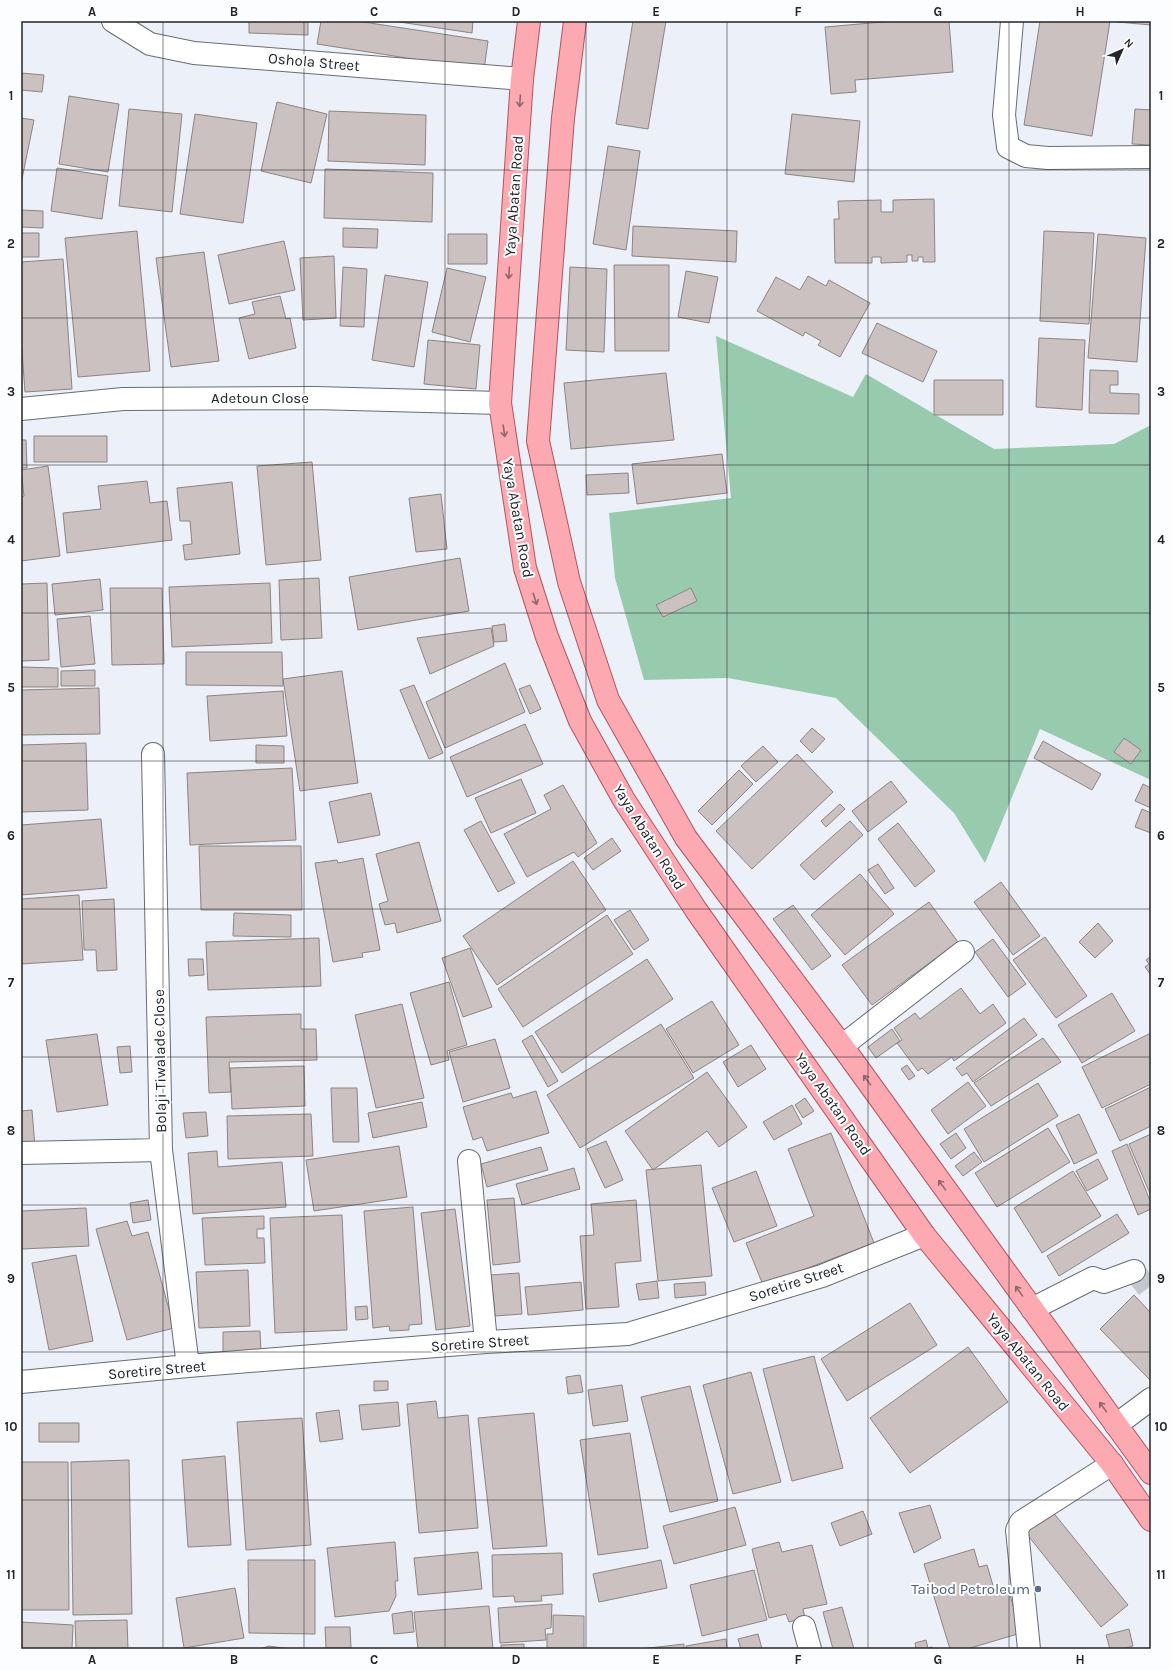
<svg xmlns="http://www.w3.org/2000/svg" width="1172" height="1670" viewBox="0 0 1172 1670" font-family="Karla,sans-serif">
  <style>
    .green { fill: #98cbae }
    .building { fill: #cbc1c0; stroke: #8d8382 }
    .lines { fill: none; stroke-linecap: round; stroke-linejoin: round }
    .minor-tunnel { stroke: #c4c7ce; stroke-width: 22; stroke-dasharray: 22 11; stroke-linecap: butt }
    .minor-casing { stroke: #696c74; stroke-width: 24 }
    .major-casing { stroke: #b05561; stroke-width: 24 }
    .minor { stroke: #fff; stroke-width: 22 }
    .major { stroke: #fda9b2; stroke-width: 22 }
    .oneway { stroke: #90676d }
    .grid { fill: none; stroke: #242528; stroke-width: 1; stroke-opacity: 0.55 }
    .service-dot { fill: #5c6f8a; stroke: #fcfdff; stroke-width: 1.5 }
    .labels { text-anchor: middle; stroke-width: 4; stroke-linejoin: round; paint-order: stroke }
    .street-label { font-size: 15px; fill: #242528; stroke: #fcfdff }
    .service-label { font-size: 15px; fill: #4e5e75; stroke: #fcfdff; text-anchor: end }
    .neatline { fill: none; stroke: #242528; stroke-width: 1.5 }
    .grid-label { font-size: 13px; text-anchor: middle; font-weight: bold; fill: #242528 }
  </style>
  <rect width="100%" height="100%" fill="#ecf0f8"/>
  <path class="green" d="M 716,336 L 853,397 L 866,374 L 994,449 L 1114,444 L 1151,425 L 1151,780 L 1040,729 L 985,863 L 954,813 L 836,698 L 728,678 L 644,680 L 615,578 L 609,513 L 731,498 Z"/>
  <path class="building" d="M 249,21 L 308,21 L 308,35 L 249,33 Z
    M 321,21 L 357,21 L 488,41 L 484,70 L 317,44 Z
    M 393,21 L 473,21 L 472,33 Z
    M 633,21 L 666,21 L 648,129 L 616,124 Z
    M 894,21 L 949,21 L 953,72 L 855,80 L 856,92 L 831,94 L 825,27 Z
    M 1040,21 L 1110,21 L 1092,136 L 1024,125 Z
    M 1117,21 L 1151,21 L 1151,25 L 1117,22 Z
    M 21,73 L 44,75 L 42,92 L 21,90 Z
    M 69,96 L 119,104 L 108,172 L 59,164 Z
    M 277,102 L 327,114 L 311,183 L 261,171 Z
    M 129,109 L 182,114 L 172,212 L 119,206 Z
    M 1135,109 L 1151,110 L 1151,145 L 1132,144 Z
    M 329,111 L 426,115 L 425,165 L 328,161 Z
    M 195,114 L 257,123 L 243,223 L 180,214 Z
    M 792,114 L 860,121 L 854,182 L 785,174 Z
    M 21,118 L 34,120 L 21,184 Z
    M 608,146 L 640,151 L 626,250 L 593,244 Z
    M 57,168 L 108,176 L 102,219 L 51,211 Z
    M 325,169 L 433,173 L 432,222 L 324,218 Z
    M 934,199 L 935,262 L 923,262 L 923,257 L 918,257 L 918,261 L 912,261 L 912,255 L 907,255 L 907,262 L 881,263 L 881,257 L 872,257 L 872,263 L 835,263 L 834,219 L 839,219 L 838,201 L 881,200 L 881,212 L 893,212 L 893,200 Z
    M 21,210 L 43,211 L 43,228 L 21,227 Z
    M 633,226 L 737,231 L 736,262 L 632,256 Z
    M 343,228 L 378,229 L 377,248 L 343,247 Z
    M 137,231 L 150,371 L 78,377 L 65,238 Z
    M 1044,231 L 1094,233 L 1089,324 L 1040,321 Z
    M 21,233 L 39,233 L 39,257 L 21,257 Z
    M 448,234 L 487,234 L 487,264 L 448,264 Z
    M 1098,234 L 1146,238 L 1137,362 L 1088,358 Z
    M 284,241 L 295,290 L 229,304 L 218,255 Z
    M 204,252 L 219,361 L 171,367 L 156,258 Z
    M 334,256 L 336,318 L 303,320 L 300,258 Z
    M 63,259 L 72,389 L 25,392 L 21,338 L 21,262 Z
    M 614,265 L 669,265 L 669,351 L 615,351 Z
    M 343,267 L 367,269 L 364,327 L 340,326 Z
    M 570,267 L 607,269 L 604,352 L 566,350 Z
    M 447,268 L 486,277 L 470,342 L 432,332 Z
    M 686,271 L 718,277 L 709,323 L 678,317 Z
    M 385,275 L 428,282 L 414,367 L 372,360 Z
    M 808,276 L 826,286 L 829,280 L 870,303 L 840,357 L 818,345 L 821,341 L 805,332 L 803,336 L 757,311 L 776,277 L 800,290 Z
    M 280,296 L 286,319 L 290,318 L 296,348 L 249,359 L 239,318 L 255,314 L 252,302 Z
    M 877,323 L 937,351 L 923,382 L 862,353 Z
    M 1039,338 L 1085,340 L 1082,410 L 1036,407 Z
    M 428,340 L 480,345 L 476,389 L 424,384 Z
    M 1090,370 L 1118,371 L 1118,385 L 1110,385 L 1110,393 L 1139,394 L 1139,414 L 1089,413 Z
    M 666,373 L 674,440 L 571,449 L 564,383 Z
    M 934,380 L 1003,380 L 1003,415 L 934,415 Z
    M 34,436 L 107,436 L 107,462 L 34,462 Z
    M 21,440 L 26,440 L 27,468 L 21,468 Z
    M 722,454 L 727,493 L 637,504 L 632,464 Z
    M 312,462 L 321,560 L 266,565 L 257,466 Z
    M 48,466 L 60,556 L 21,561 L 21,497 L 24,496 L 21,470 Z
    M 628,473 L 629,493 L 587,495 L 586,475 Z
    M 147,481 L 150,503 L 167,501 L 172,540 L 67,553 L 63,513 L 101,509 L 98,486 Z
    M 232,482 L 240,554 L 185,560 L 183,545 L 192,544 L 190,521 L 180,521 L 177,488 Z
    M 441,494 L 447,549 L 416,552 L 409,498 Z
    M 460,558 L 469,611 L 358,630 L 349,577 Z
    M 319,578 L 322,638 L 281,640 L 279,580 Z
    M 100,579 L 103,610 L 55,615 L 52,584 Z
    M 47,583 L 49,660 L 21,661 L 21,584 Z
    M 270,583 L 272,643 L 172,647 L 169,587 Z
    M 110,588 L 162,588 L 164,664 L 112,665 Z
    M 691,588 L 697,601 L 663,617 L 656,605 Z
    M 90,616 L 95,664 L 61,667 L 57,619 Z
    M 505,624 L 507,641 L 494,642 L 492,626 Z
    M 491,628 L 494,646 L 430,674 L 417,638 Z
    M 186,652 L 282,652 L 283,686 L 186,685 Z
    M 505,663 L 525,712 L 445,748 L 426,702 Z
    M 21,667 L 58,668 L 58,687 L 21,687 Z
    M 95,670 L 95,686 L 61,686 L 61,671 Z
    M 342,671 L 358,783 L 300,791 L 283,679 Z
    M 414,685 L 443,753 L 429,759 L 400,690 Z
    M 530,685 L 541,709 L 530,714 L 519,689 Z
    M 99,688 L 100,734 L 21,735 L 21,690 Z
    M 283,691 L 287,736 L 210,741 L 207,696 Z
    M 525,724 L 543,764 L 467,797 L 450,757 Z
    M 812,728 L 825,739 L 812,753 L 800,741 Z
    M 1124,738 L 1141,750 L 1131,764 L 1114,752 Z
    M 1043,741 L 1101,774 L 1092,790 L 1034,758 Z
    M 86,743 L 88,810 L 21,812 L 21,745 Z
    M 256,745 L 284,746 L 284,763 L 256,763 Z
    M 763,746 L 778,762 L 756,782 L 741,766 Z
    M 797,754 L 833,792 L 752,869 L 716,831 Z
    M 292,768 L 296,840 L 190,845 L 187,773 Z
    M 739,770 L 753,784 L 712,825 L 698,811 Z
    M 521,779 L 536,813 L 491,833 L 475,798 Z
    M 891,781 L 907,802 L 868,832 L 852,811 Z
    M 1143,784 L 1151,788 L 1151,808 L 1135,801 Z
    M 563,785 L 597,843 L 578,857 L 574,852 L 527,877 L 504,834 L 551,809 L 544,795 Z
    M 371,793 L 380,835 L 338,843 L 329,802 Z
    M 840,804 L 845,809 L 826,827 L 821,821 Z
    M 1142,809 L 1151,813 L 1151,833 L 1135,827 Z
    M 101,819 L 107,888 L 21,895 L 21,825 Z
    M 481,821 L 515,883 L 498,892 L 464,830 Z
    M 850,821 L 863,835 L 814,880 L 800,865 Z
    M 898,823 L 935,871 L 915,887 L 878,839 Z
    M 612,838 L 621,851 L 593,870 L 584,858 Z
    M 419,842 L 441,921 L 397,933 L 395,923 L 385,925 L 379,904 L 388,901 L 376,854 Z
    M 199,846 L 301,846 L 302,910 L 201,910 Z
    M 363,858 L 380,950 L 362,953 L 363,957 L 333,962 L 315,863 L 337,860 L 338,863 Z
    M 573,861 L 606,910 L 497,985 L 463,936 Z
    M 878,864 L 894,888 L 885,894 L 868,870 Z
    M 860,874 L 894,914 L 845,955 L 811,915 Z
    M 1001,882 L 1040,936 L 1013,955 L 974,902 Z
    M 79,895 L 83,960 L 21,964 L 21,899 Z
    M 114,899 L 117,970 L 97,971 L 96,950 L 84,950 L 82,901 Z
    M 929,902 L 958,942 L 872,1005 L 842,965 Z
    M 793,905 L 831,956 L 812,970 L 773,919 Z
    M 630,910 L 649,940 L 634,950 L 614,920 Z
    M 234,913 L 291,915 L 291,937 L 233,936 Z
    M 607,915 L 633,954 L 523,1027 L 498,989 Z
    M 1098,923 L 1113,941 L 1095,958 L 1079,942 Z
    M 1045,937 L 1087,996 L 1056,1018 L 1013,960 Z
    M 319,938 L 321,986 L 208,990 L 206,942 Z
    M 993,939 L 1026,984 L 1008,997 L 975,952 Z
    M 470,948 L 492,1007 L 463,1017 L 442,958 Z
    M 1151,956 L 1151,975 L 1145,967 L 1149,964 L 1146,960 Z
    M 188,959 L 203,959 L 204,975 L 189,976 Z
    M 647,959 L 673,999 L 562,1073 L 535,1032 Z
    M 449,982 L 467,1045 L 447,1051 L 449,1060 L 431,1065 L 410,993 Z
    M 961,988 L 980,1014 L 993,1004 L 1006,1023 L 954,1061 L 952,1057 L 928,1074 L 922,1068 L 918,1071 L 897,1043 L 902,1040 L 894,1028 L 915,1013 L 920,1019 Z
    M 1112,993 L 1135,1031 L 1082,1063 L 1058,1025 Z
    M 712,1001 L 739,1045 L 693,1073 L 666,1029 Z
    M 402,1004 L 424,1098 L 376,1108 L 355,1015 Z
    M 301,1014 L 301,1029 L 316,1029 L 317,1060 L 229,1062 L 231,1092 L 209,1093 L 206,1017 Z
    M 1024,1018 L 1037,1035 L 973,1082 L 967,1073 L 962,1076 L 956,1068 Z
    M 661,1024 L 694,1078 L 580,1148 L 547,1095 Z
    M 892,1029 L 900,1041 L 876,1058 L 868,1047 Z
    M 1151,1033 L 1151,1084 L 1102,1108 L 1082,1067 Z
    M 97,1034 L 108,1105 L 57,1112 L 46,1040 Z
    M 532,1035 L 558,1081 L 548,1087 L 522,1041 Z
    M 1043,1038 L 1061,1062 L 991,1106 L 974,1083 Z
    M 495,1039 L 510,1088 L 463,1102 L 449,1052 Z
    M 751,1045 L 766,1069 L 738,1087 L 723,1062 Z
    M 130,1046 L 132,1072 L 120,1073 L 117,1047 Z
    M 907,1065 L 915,1076 L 909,1080 L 901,1069 Z
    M 304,1066 L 305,1106 L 232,1109 L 230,1068 Z
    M 707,1072 L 747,1127 L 719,1147 L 707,1131 L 653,1170 L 625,1131 Z
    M 968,1082 L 986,1106 L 948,1134 L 931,1110 Z
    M 1038,1083 L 1058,1116 L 984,1162 L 964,1129 Z
    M 1151,1087 L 1151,1126 L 1120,1141 L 1105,1109 Z
    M 331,1088 L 357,1088 L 359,1142 L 333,1142 Z
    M 536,1091 L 549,1133 L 487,1151 L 482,1137 L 473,1140 L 463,1107 L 511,1093 L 513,1098 Z
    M 805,1098 L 814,1111 L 803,1118 L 795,1105 Z
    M 422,1102 L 427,1127 L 373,1138 L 368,1113 Z
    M 792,1105 L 802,1124 L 774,1140 L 763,1122 Z
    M 32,1110 L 35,1147 L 21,1148 L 21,1111 Z
    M 206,1112 L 208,1136 L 186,1138 L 183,1113 Z
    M 311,1114 L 313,1156 L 228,1159 L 227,1116 Z
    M 1079,1114 L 1097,1153 L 1074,1164 L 1056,1125 Z
    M 1048,1128 L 1070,1162 L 997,1207 L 975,1173 Z
    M 831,1133 L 874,1243 L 763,1285 L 746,1243 L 814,1216 L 788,1149 Z
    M 956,1133 L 966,1148 L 951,1159 L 940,1144 Z
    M 1151,1134 L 1151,1196 L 1129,1144 Z
    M 606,1141 L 623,1180 L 605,1188 L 587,1149 Z
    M 1127,1144 L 1151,1203 L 1151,1209 L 1138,1215 L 1112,1151 Z
    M 399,1146 L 407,1197 L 314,1211 L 306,1160 Z
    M 541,1147 L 548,1170 L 487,1187 L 481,1164 Z
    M 217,1151 L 218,1167 L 282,1162 L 286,1207 L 193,1214 L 188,1153 Z
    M 974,1152 L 982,1162 L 963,1176 L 955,1166 Z
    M 1098,1159 L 1108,1179 L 1087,1191 L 1076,1171 Z
    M 701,1165 L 712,1276 L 658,1281 L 646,1170 Z
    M 574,1168 L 580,1189 L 522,1205 L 516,1184 Z
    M 756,1171 L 777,1226 L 734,1242 L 712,1188 Z
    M 1073,1171 L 1101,1216 L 1042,1253 L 1014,1208 Z
    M 514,1198 L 520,1262 L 493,1265 L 487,1200 Z
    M 148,1200 L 151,1220 L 133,1223 L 130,1203 Z
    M 636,1200 L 641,1261 L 615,1263 L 619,1307 L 586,1309 L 580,1236 L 594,1235 L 591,1204 Z
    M 413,1207 L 422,1324 L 409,1325 L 409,1330 L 390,1331 L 389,1326 L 373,1328 L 364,1211 Z
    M 86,1208 L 89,1246 L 21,1249 L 21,1211 Z
    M 455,1209 L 470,1326 L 436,1330 L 421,1213 Z
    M 1117,1214 L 1129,1233 L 1059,1276 L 1047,1256 Z
    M 342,1215 L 347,1330 L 275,1333 L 270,1218 Z
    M 264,1216 L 264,1229 L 257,1229 L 257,1238 L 264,1238 L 265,1263 L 205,1265 L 202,1218 Z
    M 127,1221 L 132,1236 L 148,1232 L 174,1328 L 127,1340 L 96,1229 Z
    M 76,1255 L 93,1341 L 49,1350 L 32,1263 Z
    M 248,1270 L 250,1326 L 199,1328 L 196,1272 Z
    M 519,1273 L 522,1314 L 495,1316 L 491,1275 Z
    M 657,1281 L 659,1298 L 639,1300 L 636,1284 Z
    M 581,1282 L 583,1310 L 528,1315 L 525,1287 Z
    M 705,1282 L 706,1295 L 675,1298 L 674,1284 Z
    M 1134,1295 L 1151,1313 L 1151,1381 L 1100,1329 Z
    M 910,1303 L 937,1345 L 847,1401 L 821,1359 Z
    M 367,1306 L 368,1319 L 356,1320 L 355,1307 Z
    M 260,1331 L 261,1352 L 223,1354 L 223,1332 Z
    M 968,1347 L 1008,1402 L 910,1473 L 870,1418 Z
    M 814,1356 L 843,1468 L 792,1481 L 763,1369 Z
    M 751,1372 L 781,1482 L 733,1494 L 703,1385 Z
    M 580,1375 L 583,1392 L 568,1394 L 566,1377 Z
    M 374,1381 L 388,1381 L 388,1390 L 374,1391 Z
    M 622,1385 L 628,1421 L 593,1426 L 588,1390 Z
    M 690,1386 L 718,1501 L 670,1512 L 641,1397 Z
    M 436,1401 L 438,1418 L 468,1415 L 478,1528 L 419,1533 L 407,1404 Z
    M 398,1402 L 400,1426 L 362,1430 L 359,1405 Z
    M 339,1410 L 343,1439 L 320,1442 L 316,1413 Z
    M 534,1413 L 547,1546 L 493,1549 L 478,1418 Z
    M 302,1418 L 311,1545 L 246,1550 L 237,1422 Z
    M 39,1423 L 79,1423 L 79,1442 L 39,1442 Z
    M 630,1433 L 648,1548 L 598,1555 L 580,1440 Z
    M 225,1456 L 231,1545 L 188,1547 L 182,1460 Z
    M 129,1460 L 132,1614 L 73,1615 L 71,1462 Z
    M 21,1462 L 68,1462 L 69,1610 L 21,1610 Z
    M 930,1505 L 941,1538 L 914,1553 L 899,1513 Z
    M 735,1507 L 746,1545 L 674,1564 L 663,1526 Z
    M 863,1511 L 872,1534 L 840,1546 L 831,1523 Z
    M 1052,1511 L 1128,1605 L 1101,1627 L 1026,1533 Z
    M 395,1542 L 398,1581 L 395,1581 L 396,1596 L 389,1611 L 335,1617 L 327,1548 Z
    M 779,1542 L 782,1552 L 812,1545 L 827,1604 L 803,1609 L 805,1618 L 789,1622 L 786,1614 L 769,1618 L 752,1549 Z
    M 974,1549 L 979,1567 L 987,1565 L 996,1596 L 1009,1592 L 1021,1633 L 967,1649 L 950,1649 L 924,1564 Z
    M 478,1552 L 482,1589 L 418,1595 L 414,1558 Z
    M 562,1553 L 563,1594 L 541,1596 L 542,1601 L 515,1602 L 514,1596 L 493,1597 L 492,1555 Z
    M 248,1560 L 315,1560 L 315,1634 L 249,1633 Z
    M 661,1560 L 667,1588 L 599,1602 L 593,1574 Z
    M 754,1570 L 767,1620 L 702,1636 L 690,1585 Z
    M 235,1588 L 244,1638 L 184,1648 L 176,1598 Z
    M 552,1604 L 551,1628 L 545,1629 L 546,1640 L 500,1643 L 498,1608 Z
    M 489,1606 L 493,1649 L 418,1649 L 414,1612 Z
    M 842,1607 L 854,1649 L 833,1649 L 823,1612 Z
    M 412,1611 L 414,1632 L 394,1634 L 392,1614 Z
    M 553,1615 L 584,1616 L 584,1649 L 547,1649 L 547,1634 L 553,1634 Z
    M 127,1620 L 128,1649 L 76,1649 L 75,1621 Z
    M 21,1622 L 73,1625 L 72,1649 L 21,1649 Z
    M 325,1627 L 350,1627 L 351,1648 L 326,1648 Z
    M 1129,1629 L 1133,1646 L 1123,1649 L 1110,1649 L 1106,1635 Z
    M 758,1634 L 762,1649 L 741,1649 L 738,1639 Z
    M 726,1639 L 727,1649 L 687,1649 L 686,1646 Z
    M 926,1640 L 928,1648 L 932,1647 L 933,1649 L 916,1649 L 915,1643 Z
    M 524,1644 L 524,1649 L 501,1649 L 501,1645 Z
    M 684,1644 L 684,1649 L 640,1649 Z
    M 269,1646 L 290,1649 L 260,1649 Z"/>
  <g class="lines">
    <path class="minor-tunnel" d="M 1134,1271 L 1151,1292"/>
    <g class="minor-casing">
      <path id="minor" d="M 113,21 L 150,44 L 194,53 L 522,79
        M 1012,21 L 1004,115 L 1008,147 L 1026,156 L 1048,158 L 1151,157
        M 21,409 L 123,399 L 315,398 L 500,403
        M 153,754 L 161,1150 L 188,1366
        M 842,1046 L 963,952
        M 21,1153 L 161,1150
        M 469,1161 L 486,1342
        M 1032,1309 L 1093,1278 L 1104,1282 L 1134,1271
        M 21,1382 L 188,1366 L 486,1342 L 628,1334 L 822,1276 L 924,1235
        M 1116,1425 L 1151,1399
        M 804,1627 L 810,1649
        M 1029,1649 L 1017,1530 L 1021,1522 L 1112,1464"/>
    </g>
    <g class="major-casing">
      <path id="major" d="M 529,21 L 522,79 L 500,403 L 525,568 L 547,637 L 580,721 L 624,800 L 696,910 L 924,1235 L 1112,1464 L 1151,1520
        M 575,21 L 563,118 L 538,441 L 569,582 L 608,700 L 686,838 L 842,1046 L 1151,1473"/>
    </g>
    <use href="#minor" class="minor"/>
    <use href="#major" class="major"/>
  </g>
  <defs><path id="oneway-shaft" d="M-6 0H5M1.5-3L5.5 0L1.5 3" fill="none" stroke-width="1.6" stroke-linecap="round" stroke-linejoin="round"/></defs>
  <g class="oneway">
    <use href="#oneway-shaft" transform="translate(520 101) rotate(94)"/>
    <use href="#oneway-shaft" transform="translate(509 273) rotate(94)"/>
    <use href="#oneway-shaft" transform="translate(504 431) rotate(82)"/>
    <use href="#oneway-shaft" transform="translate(535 599) rotate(72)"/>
    <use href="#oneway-shaft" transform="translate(867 1080) rotate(-126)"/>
    <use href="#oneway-shaft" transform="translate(942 1185) rotate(-126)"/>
    <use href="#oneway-shaft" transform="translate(1019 1291) rotate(-126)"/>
    <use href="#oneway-shaft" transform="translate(1103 1407) rotate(-126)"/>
  </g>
  <path class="grid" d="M 163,21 L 163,1649M 304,21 L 304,1649M 445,21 L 445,1649M 586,21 L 586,1649M 727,21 L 727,1649M 868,21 L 868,1649M 1009,21 L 1009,1649M 21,170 L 1151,170M 21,318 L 1151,318M 21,465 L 1151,465M 21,613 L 1151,613M 21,761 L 1151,761M 21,909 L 1151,909M 21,1057 L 1151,1057M 21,1205 L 1151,1205M 21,1352 L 1151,1352M 21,1500 L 1151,1500"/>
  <circle class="service-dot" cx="1038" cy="1589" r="4"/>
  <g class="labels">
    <g class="street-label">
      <text transform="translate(314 62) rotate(5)" y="5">Oshola Street</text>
      <text transform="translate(514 196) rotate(-86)" y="5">Yaya Abatan Road</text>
      <text x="260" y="403">Adetoun Close</text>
      <text transform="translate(518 518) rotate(80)" y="5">Yaya Abatan Road</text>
      <text transform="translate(649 837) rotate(58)" y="5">Yaya Abatan Road</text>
      <text transform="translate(160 1061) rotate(-91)" y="5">Bolaji Tiwalade Close</text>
      <text transform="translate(833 1104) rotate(55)" y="5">Yaya Abatan Road</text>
      <text transform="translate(796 1282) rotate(-18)" y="5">Soretire Street</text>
      <text transform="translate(480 1343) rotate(-4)" y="5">Soretire Street</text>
      <text transform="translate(1028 1362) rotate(51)" y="5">Yaya Abatan Road</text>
      <text transform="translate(157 1370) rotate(-5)" y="5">Soretire Street</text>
    </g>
    <g class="service-label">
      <text x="1030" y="1594">Taibod Petroleum</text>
    </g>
  </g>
  <rect width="1172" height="1670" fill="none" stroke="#fcfdff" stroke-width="44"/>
  <g transform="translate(1122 50) rotate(45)" stroke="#fcfdff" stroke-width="3" paint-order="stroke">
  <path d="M0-3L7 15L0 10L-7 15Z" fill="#242528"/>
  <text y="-6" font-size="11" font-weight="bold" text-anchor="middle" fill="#242528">N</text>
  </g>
  <rect x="22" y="22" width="1128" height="1626" class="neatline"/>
  <g class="grid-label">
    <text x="92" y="16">A</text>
    <text x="234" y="16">B</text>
    <text x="374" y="16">C</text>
    <text x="516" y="16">D</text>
    <text x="656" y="16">E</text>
    <text x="798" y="16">F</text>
    <text x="938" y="16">G</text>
    <text x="1080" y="16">H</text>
    <text x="11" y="100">1</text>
    <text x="1161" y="100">1</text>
    <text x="11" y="248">2</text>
    <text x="1161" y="248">2</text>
    <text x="11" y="396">3</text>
    <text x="1161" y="396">3</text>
    <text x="11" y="544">4</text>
    <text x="1161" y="544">4</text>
    <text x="11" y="692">5</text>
    <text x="1161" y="692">5</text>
    <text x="11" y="840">6</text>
    <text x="1161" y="840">6</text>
    <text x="11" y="987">7</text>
    <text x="1161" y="987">7</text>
    <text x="11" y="1135">8</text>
    <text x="1161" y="1135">8</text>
    <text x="11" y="1283">9</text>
    <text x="1161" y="1283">9</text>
    <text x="11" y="1431">10</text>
    <text x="1161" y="1431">10</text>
    <text x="11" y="1579">11</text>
    <text x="1161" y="1579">11</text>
    <text x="92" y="1664">A</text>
    <text x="234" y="1664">B</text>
    <text x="374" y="1664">C</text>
    <text x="516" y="1664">D</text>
    <text x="656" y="1664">E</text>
    <text x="798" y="1664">F</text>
    <text x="938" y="1664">G</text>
    <text x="1080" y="1664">H</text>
  </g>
</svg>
